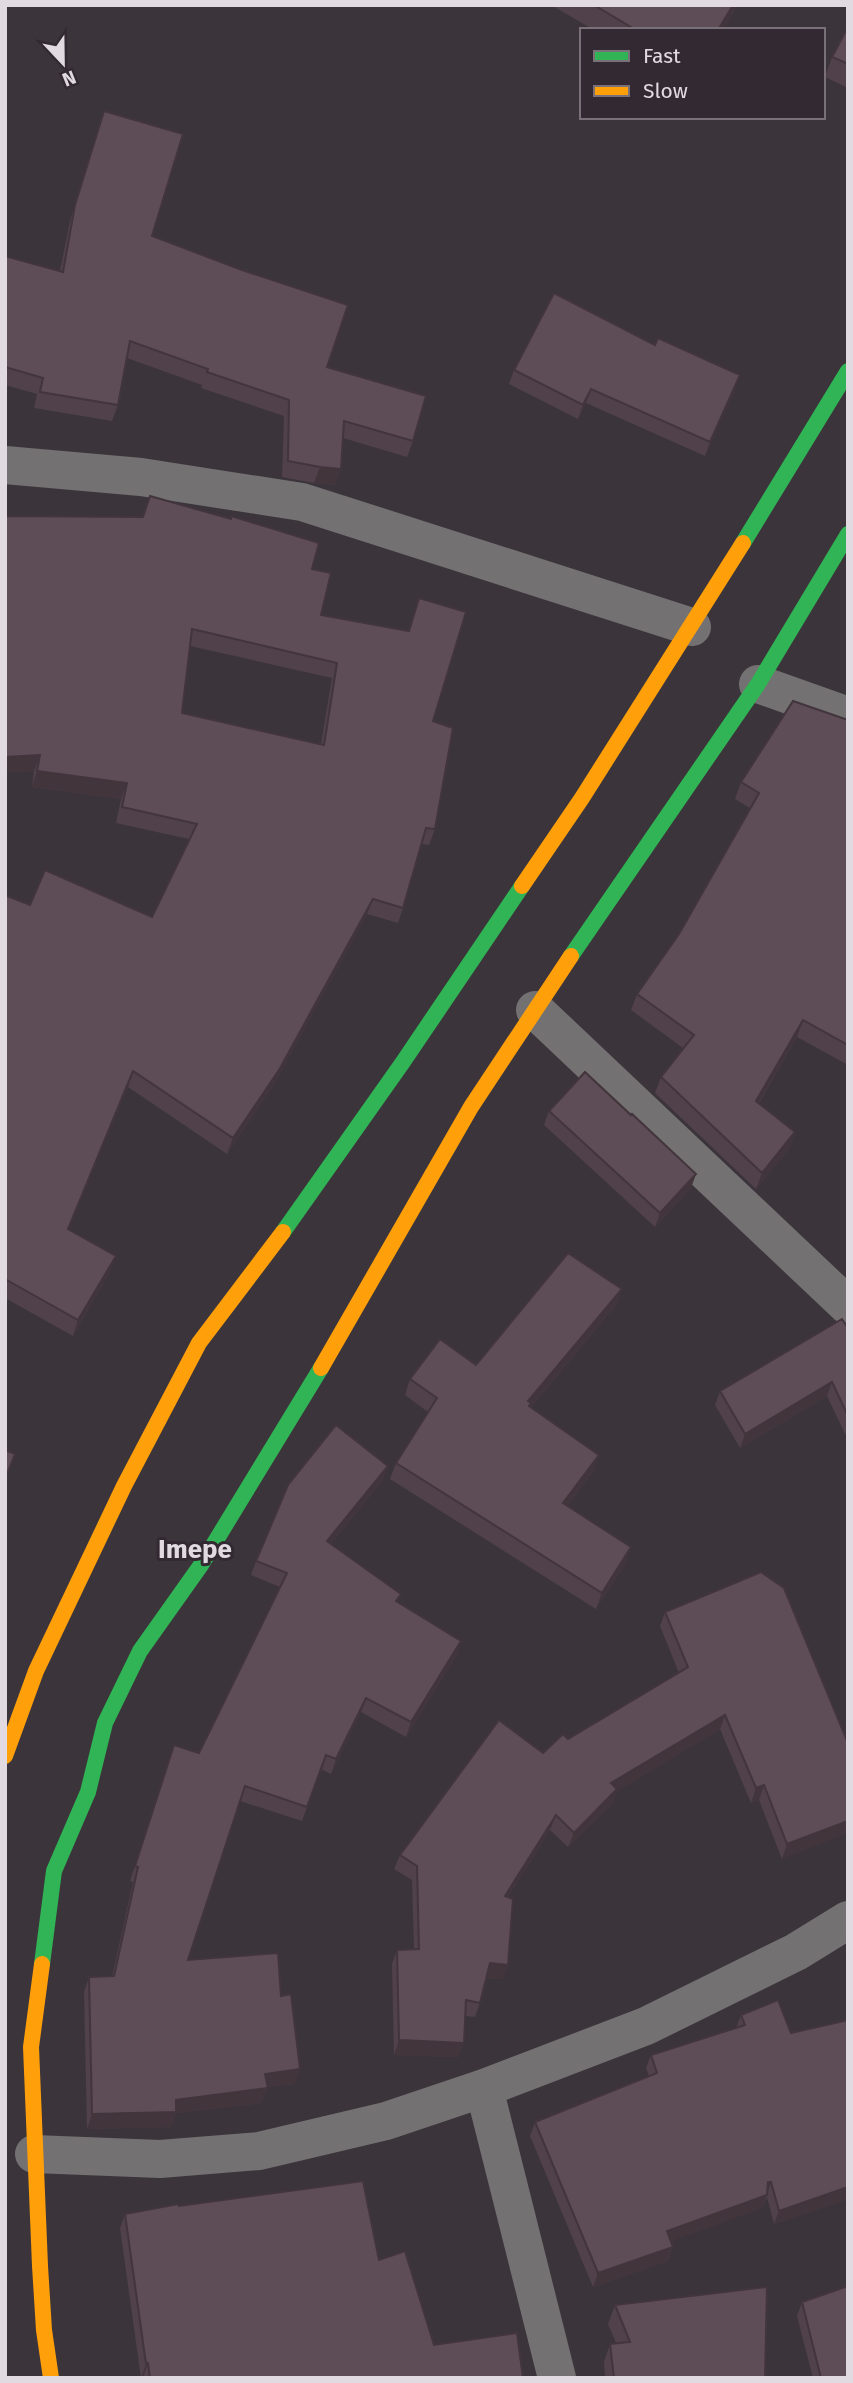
<svg xmlns="http://www.w3.org/2000/svg" width="853" height="2383" viewBox="0 0 853 2383" font-family="'Fira Sans',sans-serif">
  <style>
    .lines { fill: none; stroke-linecap: round; stroke-linejoin: round }
    .street { stroke: #747172; stroke-width: 38 }
    .fast { stroke: #30b455; stroke-width: 16 }
    .slow { stroke: #ff9f0a; stroke-width: 16 }
    .wall { fill: #51414a; fill-rule: evenodd }
    .shaded-wall { fill: #42353c }
    .building { fill: #5e4c56; stroke: #42353c; stroke-width: 2; fill-rule: evenodd }
    .labels { text-anchor: middle; stroke-width: 6; stroke-linejoin: round; paint-order: stroke }
    .district-label { font-size: 26px; font-weight: bold; fill: #e1dae1; stroke: #332933 }
  </style>
  <rect width="100%" height="100%" fill="#3b353b"/>
  <g class="lines">
    <path class="street" d="M 5,465 L 141,477 L 302,502 L 692,627
      M 758,684 L 848,716
      M 535,1010 L 848,1306
      M 484,2088 L 557,2378
      M 34,2154 L 160,2159 L 259,2151 L 386,2121 L 484,2088 L 646,2026 L 796,1952 L 848,1920"/>
    <path class="fast" d="M 743,543 L 848,371
      M 571,956 L 758,684 L 848,534
      M 283,1232 L 403,1062 L 522,886
      M 42,1964 L 54,1871 L 88,1792 L 105,1723 L 140,1651 L 201,1565 L 321,1368"/>
    <path class="slow" d="M 522,886 L 582,798 L 743,543
      M 321,1368 L 471,1107 L 571,956
      M 5,1756 L 36,1671 L 124,1486 L 199,1343 L 283,1232
      M 42,1964 L 31,2047 L 40,2266 L 44,2330 L 51,2378"/>
  </g>
  <path class="wall" d="M 551,5 L 737,5 L 723,30 L 594,30 Z
    M 848,27 L 848,88 L 825,77 L 832,57 Z
    M 104,111 L 152,236 L 327,367 L 413,441 L 407,457 L 343,438 L 335,485 L 314,483 L 282,477 L 284,416 L 201,388 L 202,385 L 127,358 L 118,405 L 112,421 L 34,408 L 37,394 L 5,385 L 5,256 L 60,271 L 70,221 Z
    M 655,345 L 740,375 L 735,389 L 705,456 L 586,403 L 578,419 L 509,384 L 514,370 Z
    M 150,496 L 312,569 L 321,615 L 408,631 L 419,598 L 433,721 L 435,829 L 429,845 L 422,844 L 403,908 L 398,923 L 367,914 L 273,1086 L 227,1154 L 128,1087 L 68,1229 L 110,1272 L 73,1336 L 5,1298 L 5,895 L 30,905 L 152,917 L 189,839 L 116,823 L 121,799 L 32,787 L 34,771 L 5,772 L 5,518 L 6,516 L 142,517 ZM 190,646 L 332,678 L 321,744 L 182,713 Z
    M 848,720 L 848,1065 L 797,1037 L 759,1103 L 795,1132 L 789,1149 L 756,1189 L 655,1093 L 661,1077 L 683,1048 L 631,1010 L 637,994 L 679,934 L 750,808 L 735,799 L 741,782 Z
    M 549,1111 L 691,1188 L 655,1227 L 544,1125 Z
    M 622,1289 L 616,1305 L 531,1407 L 599,1455 L 593,1471 L 567,1506 L 626,1563 L 596,1609 L 390,1479 L 396,1463 L 428,1412 L 405,1395 L 410,1379 L 476,1365 Z
    M 848,1328 L 848,1440 L 827,1396 L 740,1448 L 715,1405 L 720,1391 Z
    M 383,1480 L 331,1544 L 398,1603 L 461,1641 L 456,1656 L 406,1737 L 361,1712 L 331,1774 L 321,1769 L 302,1821 L 240,1801 L 188,1960 L 281,1996 L 295,2084 L 267,2087 L 262,2103 L 176,2113 L 171,2127 L 87,2129 L 84,1992 L 89,1977 L 112,1977 L 133,1882 L 130,1881 L 174,1745 L 199,1753 L 280,1587 L 251,1575 L 256,1561 Z
    M 665,1612 L 848,1743 L 782,1859 L 759,1800 L 751,1803 L 720,1729 L 617,1791 L 612,1804 L 568,1847 L 550,1830 L 508,1897 L 503,1979 L 486,1978 L 480,2003 L 475,2017 L 466,2016 L 459,2057 L 394,2055 L 392,1964 L 397,1950 L 414,1949 L 412,1880 L 394,1869 L 400,1855 L 543,1753 L 679,1673 L 660,1626 Z
    M 741,2015 L 791,2033 L 848,2020 L 848,2199 L 774,2224 L 767,2197 L 762,2208 L 671,2241 L 673,2247 L 668,2261 L 593,2287 L 530,2136 L 535,2122 L 649,2076 L 646,2068 L 651,2055 L 736,2028 Z
    M 179,2206 L 379,2260 L 434,2345 L 523,2378 L 141,2378 L 120,2228 L 125,2214 Z
    M 802,2302 L 848,2378 L 813,2378 L 797,2316 Z
    M 615,2305 L 765,2378 L 605,2378 L 604,2362 L 610,2344 L 616,2343 L 608,2324 Z"/>
  <path class="shaded-wall" d="M 733,5 L 737,5 L 723,30 L 718,30 Z
    M 740,375 L 735,389 L 705,456 L 710,442 Z
    M 591,389 L 586,403 L 578,419 L 583,405 Z
    M 320,467 L 341,469 L 335,485 L 314,483 Z
    M 40,755 L 34,771 L 5,772 L 5,757 Z
    M 37,771 L 127,783 L 121,799 L 32,787 Z
    M 373,899 L 367,914 L 273,1086 L 227,1154 L 233,1138 Z
    M 803,1020 L 797,1037 L 750,1117 L 756,1101 Z
    M 133,1071 L 128,1087 L 62,1244 L 68,1229 Z
    M 795,1132 L 789,1149 L 756,1189 L 762,1173 Z
    M 696,1174 L 691,1188 L 655,1227 L 660,1213 Z
    M 116,1256 L 110,1272 L 73,1336 L 78,1320 Z
    M 622,1289 L 616,1305 L 529,1409 L 528,1401 Z
    M 832,1382 L 827,1396 L 740,1448 L 745,1434 Z
    M 599,1455 L 593,1471 L 557,1519 L 563,1503 Z
    M 388,1466 L 383,1480 L 322,1555 L 327,1541 Z
    M 631,1547 L 626,1563 L 596,1609 L 602,1593 Z
    M 461,1641 L 456,1656 L 406,1737 L 411,1722 Z
    M 366,1698 L 361,1712 L 331,1774 L 336,1759 Z
    M 725,1715 L 720,1729 L 617,1791 L 612,1804 L 568,1847 L 574,1833 L 611,1783 Z
    M 764,1785 L 759,1800 L 751,1803 L 756,1788 Z
    M 556,1815 L 550,1830 L 500,1910 L 505,1896 Z
    M 848,1821 L 848,1833 L 782,1859 L 787,1844 Z
    M 490,1963 L 508,1965 L 503,1979 L 484,1978 Z
    M 399,2040 L 464,2043 L 459,2057 L 394,2055 Z
    M 300,2069 L 295,2084 L 260,2088 L 265,2074 Z
    M 268,2088 L 262,2103 L 176,2113 L 171,2127 L 87,2129 L 92,2114 L 176,2100 Z
    M 768,2182 L 771,2182 L 762,2208 L 662,2245 L 667,2231 Z
    M 848,2187 L 848,2199 L 774,2224 L 779,2211 Z
    M 673,2247 L 668,2261 L 593,2287 L 598,2273 Z
    M 148,2363 L 143,2378 L 141,2378 L 146,2364 Z"/>
  <path class="building" d="M 594,5 L 733,5 L 718,30 L 636,30 Z
    M 848,27 L 848,64 L 832,57 Z
    M 104,111 L 183,134 L 152,236 L 242,270 L 348,305 L 327,367 L 426,396 L 413,441 L 344,421 L 341,469 L 320,467 L 288,461 L 289,400 L 207,372 L 208,369 L 130,341 L 118,405 L 40,392 L 43,378 L 5,367 L 5,256 L 63,272 L 75,205 Z
    M 554,293 L 655,345 L 658,338 L 740,375 L 710,442 L 591,389 L 583,405 L 514,370 Z
    M 150,496 L 231,519 L 231,516 L 319,543 L 312,569 L 331,573 L 321,615 L 409,631 L 419,598 L 466,612 L 433,721 L 453,728 L 435,829 L 426,828 L 403,908 L 373,899 L 279,1070 L 233,1138 L 133,1071 L 68,1229 L 116,1256 L 78,1320 L 5,1279 L 5,895 L 30,905 L 45,870 L 152,917 L 197,824 L 122,807 L 127,783 L 37,771 L 40,755 L 5,757 L 6,516 L 143,517 ZM 192,629 L 337,663 L 324,745 L 182,713 Z
    M 793,701 L 848,720 L 848,1045 L 803,1020 L 756,1101 L 795,1132 L 762,1173 L 661,1077 L 694,1035 L 637,994 L 679,934 L 759,793 L 741,782 Z
    M 585,1072 L 631,1115 L 632,1114 L 696,1174 L 660,1213 L 549,1111 Z
    M 568,1253 L 622,1289 L 528,1401 L 531,1403 L 529,1406 L 599,1455 L 563,1503 L 631,1547 L 602,1593 L 396,1463 L 437,1398 L 410,1379 L 440,1339 L 476,1365 Z
    M 842,1319 L 848,1328 L 848,1416 L 832,1382 L 745,1434 L 720,1391 Z
    M 336,1425 L 388,1466 L 327,1541 L 401,1594 L 396,1601 L 461,1641 L 411,1722 L 366,1698 L 336,1759 L 326,1755 L 307,1807 L 245,1786 L 188,1960 L 278,1953 L 281,1996 L 291,1994 L 300,2069 L 265,2074 L 268,2088 L 176,2100 L 176,2112 L 92,2114 L 89,1977 L 114,1976 L 138,1867 L 135,1866 L 174,1745 L 199,1753 L 287,1573 L 256,1561 L 288,1485 Z
    M 5,1450 L 15,1454 L 5,1479 Z
    M 761,1572 L 784,1588 L 848,1743 L 848,1821 L 787,1844 L 764,1785 L 756,1788 L 725,1715 L 611,1783 L 617,1789 L 574,1833 L 556,1815 L 505,1896 L 513,1899 L 508,1965 L 490,1963 L 480,2003 L 466,2000 L 464,2043 L 399,2040 L 397,1950 L 419,1949 L 417,1866 L 400,1855 L 499,1720 L 543,1753 L 563,1734 L 568,1739 L 688,1667 L 665,1612 Z
    M 778,2000 L 791,2033 L 848,2020 L 848,2187 L 779,2211 L 771,2182 L 768,2182 L 767,2195 L 667,2231 L 673,2247 L 598,2273 L 535,2122 L 657,2073 L 651,2055 L 745,2025 L 741,2015 Z
    M 363,2181 L 379,2260 L 405,2251 L 434,2345 L 517,2333 L 523,2378 L 150,2378 L 148,2363 L 146,2364 L 125,2214 L 178,2204 L 179,2206 Z
    M 848,2286 L 848,2378 L 821,2378 L 802,2302 Z
    M 767,2287 L 765,2378 L 614,2378 L 610,2344 L 630,2342 L 615,2305 Z"/>
  <g class="labels">
    <g class="district-label">
      <text x="195" y="1558">Imepe</text>
    </g>
  </g>
  <rect width="853" height="2383" fill="none" stroke="#e1dae1" stroke-width="14"/>
  <rect x="580" y="28" width="245" height="91" fill="#332933" stroke="#797079" stroke-width="2"/>
  <rect x="594" y="51" width="35" height="10" fill="#30b455" stroke="#797079" stroke-width="2"/>
  <text x="643" y="63" font-size="21" fill="#e1dae1">Fast</text>
  <rect x="594" y="86" width="35" height="10" fill="#ff9f0a" stroke="#797079" stroke-width="2"/>
  <text x="643" y="98" font-size="21" fill="#e1dae1">Slow</text>
  <g transform="translate(63 63) rotate(158)" stroke="#332933" stroke-width="5" paint-order="stroke">
  <path d="M0-5L12 26L0 18L-12 26Z" fill="#e1dae1"/>
  <text y="-10" font-size="19" font-weight="bold" text-anchor="middle" fill="#e1dae1">N</text>
  </g>
</svg>
